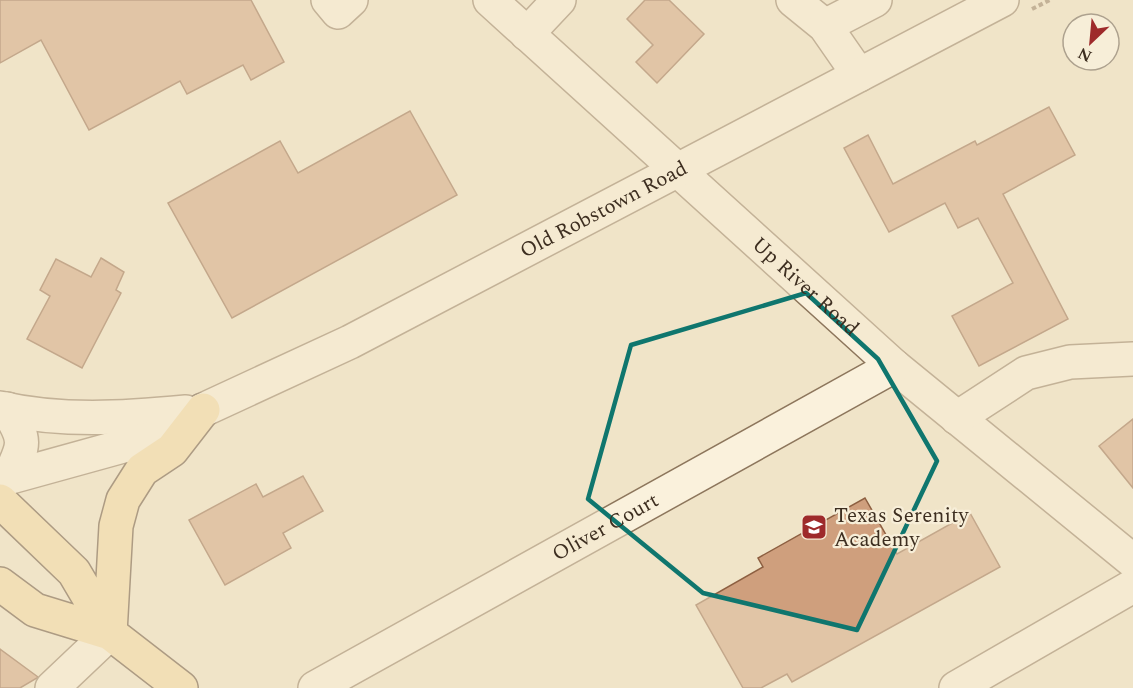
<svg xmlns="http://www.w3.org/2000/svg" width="1133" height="688" viewBox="0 0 1133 688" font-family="Spectral,serif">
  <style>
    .building { fill: #cf9f7d; stroke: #8d5f41; stroke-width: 1.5 }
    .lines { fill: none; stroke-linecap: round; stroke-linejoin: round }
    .minor-casing { stroke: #8d765c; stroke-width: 36 }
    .major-casing { stroke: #5b4430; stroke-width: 36 }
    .path { stroke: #8d765c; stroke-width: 4; stroke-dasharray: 4.5 3; stroke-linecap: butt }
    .minor { stroke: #faf1dc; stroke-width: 33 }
    .major { stroke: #f3d9a0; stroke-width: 33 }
    .marked { fill: none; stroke: #0f766e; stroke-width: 4.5; stroke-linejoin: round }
    .labels { text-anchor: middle; stroke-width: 4.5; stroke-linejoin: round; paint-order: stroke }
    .street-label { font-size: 21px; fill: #3d2e20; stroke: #f7eed8 }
    .poi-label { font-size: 21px; fill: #3d2e20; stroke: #f7eed8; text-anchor: start }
  </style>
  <rect width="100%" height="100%" fill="#f0e4c8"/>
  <path class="building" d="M 0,0 L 251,0 L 284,62 L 251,80 L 243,65 L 187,94 L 180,81 L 89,130 L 41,40 L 0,63 Z
    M 645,0 L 669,0 L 704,34 L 657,83 L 636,62 L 653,45 L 627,19 Z
    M 1049,107 L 1075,155 L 1003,194 L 1068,319 L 979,366 L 952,316 L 1013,283 L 978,218 L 958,228 L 945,203 L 889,232 L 844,148 L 868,135 L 893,184 L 975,141 L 977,145 Z
    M 410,111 L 457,195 L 232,318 L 168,203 L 280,141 L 298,173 Z
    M 101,258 L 124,272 L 116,290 L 121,293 L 82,368 L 27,339 L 50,296 L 40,290 L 56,259 L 91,277 Z
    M 1133,419 L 1133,488 L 1099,446 Z
    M 303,476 L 323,511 L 283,533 L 291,548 L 225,585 L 189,520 L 256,484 L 263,497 Z
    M 865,498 L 897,554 L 970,513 L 1000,567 L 792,682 L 787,674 L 761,688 L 743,688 L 696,605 L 763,567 L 758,558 Z
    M 0,649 L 38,677 L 37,678 L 20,688 L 0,688 Z"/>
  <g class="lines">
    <g class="minor-casing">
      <g id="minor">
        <path d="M 328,0 L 338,12 L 351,0"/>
        <path id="s1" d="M 490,0 L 894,366 L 1133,561"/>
        <path d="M 793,0 L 825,26 L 859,75"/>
        <path d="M 825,26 L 875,0"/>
        <path d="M 527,34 L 559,0"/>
        <path d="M 0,408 C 61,422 124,418 186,412"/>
        <path d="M 7,409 C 27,441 25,444 9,477"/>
        <path d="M 957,418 L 1026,373 L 1070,362 L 1133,359"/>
        <path id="s2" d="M 0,480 L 152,438 L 203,410 L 350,342 L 1002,0"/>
        <path d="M 52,688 L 110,633"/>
        <path id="s3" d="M 315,688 L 894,366"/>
        <path d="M 956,688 L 1133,586"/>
      </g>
    </g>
    <g class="major-casing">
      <path id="major" d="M 0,501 L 74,572 L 110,633
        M 0,584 L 35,610 L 110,633 L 181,688
        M 110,633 L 116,526 L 123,500 L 142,470 L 172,450 L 203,410"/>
    </g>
    <path class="path" d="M 1032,9 L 1050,0"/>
    <use href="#minor" class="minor"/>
    <use href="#major" class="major"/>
  </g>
  <path d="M0 0H1133V688H0ZM 806,293 L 878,359 L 937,461 L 857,630 L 703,593 L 588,499 L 631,345 Z" fill="#f0e4c8" fill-opacity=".55" fill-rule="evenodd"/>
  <path class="marked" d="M 806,293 L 878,359 L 937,461 L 857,630 L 703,593 L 588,499 L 631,345 Z"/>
  <defs>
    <g id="school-square" transform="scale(1.35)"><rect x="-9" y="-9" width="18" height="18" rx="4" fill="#9e2a2b" stroke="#f7eed8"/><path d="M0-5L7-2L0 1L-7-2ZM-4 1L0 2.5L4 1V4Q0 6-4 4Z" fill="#fff"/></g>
  </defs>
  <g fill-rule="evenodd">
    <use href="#school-square" x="814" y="527"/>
  </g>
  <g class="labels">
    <g class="street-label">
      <text dy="7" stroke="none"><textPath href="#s2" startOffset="664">Old Robstown Road</textPath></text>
      <text dy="7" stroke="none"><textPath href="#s1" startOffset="426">Up River Road</textPath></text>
      <text dy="7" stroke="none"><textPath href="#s3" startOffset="332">Oliver Court</textPath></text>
    </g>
    <g class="poi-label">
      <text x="834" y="522">Texas Serenity<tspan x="834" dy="24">Academy</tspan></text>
    </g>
  </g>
  <g transform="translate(1091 42) rotate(206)"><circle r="28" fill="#f7eed8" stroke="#ada18e" stroke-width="1.5"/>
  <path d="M0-4.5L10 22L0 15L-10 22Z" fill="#9e2a2b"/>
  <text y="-9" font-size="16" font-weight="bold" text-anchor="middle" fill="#3d2e20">N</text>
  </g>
</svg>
